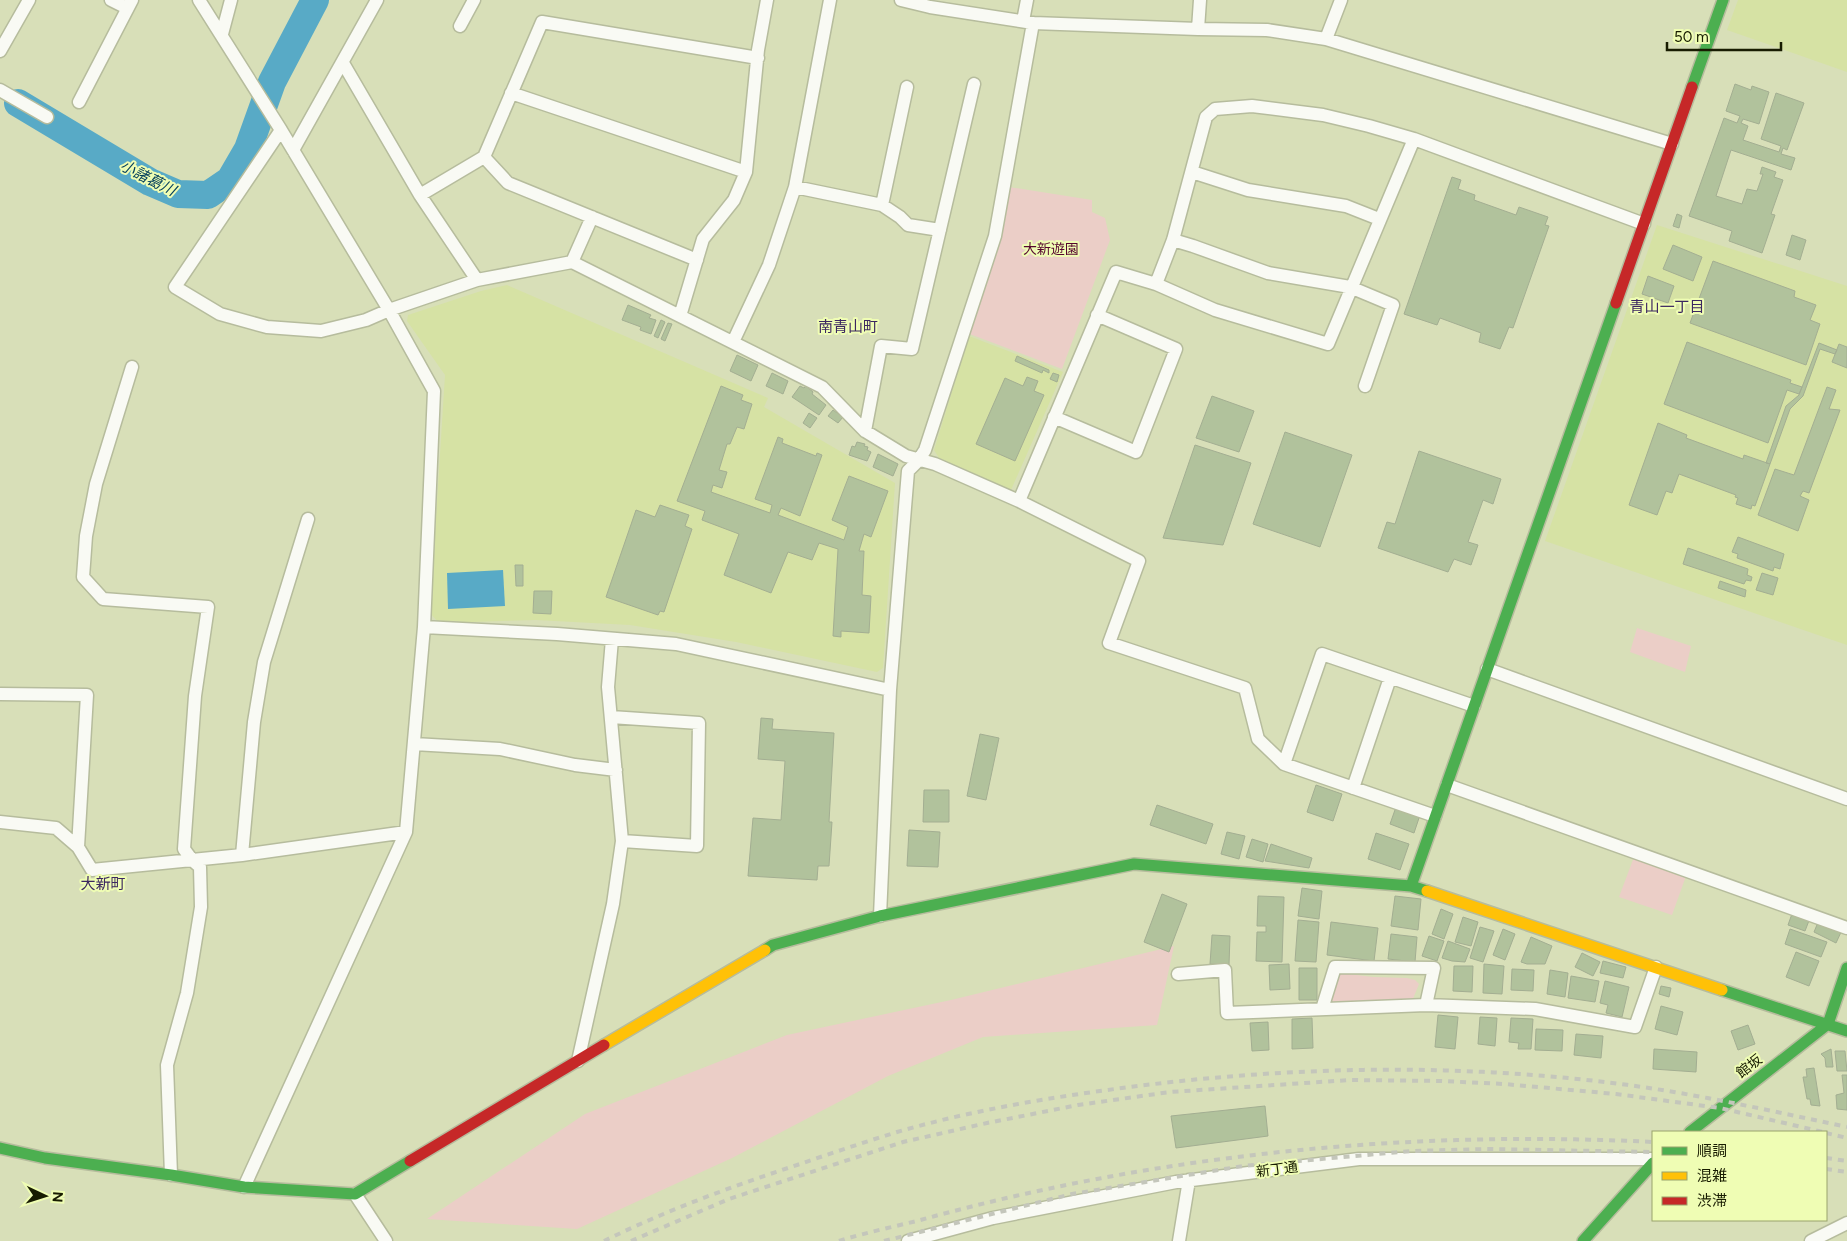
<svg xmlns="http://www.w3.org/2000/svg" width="1847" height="1241" viewBox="0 0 1847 1241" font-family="Figtree,'Noto Sans JP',sans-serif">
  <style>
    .built { fill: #d6e2a4 }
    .green { fill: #ebcec7 }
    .water { fill: #58aac6 }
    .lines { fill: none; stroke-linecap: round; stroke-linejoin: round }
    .river { stroke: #58aac6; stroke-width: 28 }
    .building { fill: #b1c29c; stroke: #a3ae92 }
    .street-casing { stroke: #b6bc9d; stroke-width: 15 }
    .fast-casing { stroke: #b6bc9d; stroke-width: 14 }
    .slow-casing { stroke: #b6bc9d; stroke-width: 14 }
    .jam-casing { stroke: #b6bc9d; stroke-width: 14 }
    .street { stroke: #f9faf4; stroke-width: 12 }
    .fast { stroke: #4caf50; stroke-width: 11 }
    .slow { stroke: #ffc107; stroke-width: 11 }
    .jam { stroke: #c62828; stroke-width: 11 }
    .rail { stroke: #c4c6bb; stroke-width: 4; stroke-dasharray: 6 6; stroke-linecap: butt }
    .labels { text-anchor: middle; stroke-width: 4; stroke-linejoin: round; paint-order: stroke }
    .park-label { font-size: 14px; fill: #56062e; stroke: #effdb4 }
    .street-label { font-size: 14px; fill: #181c01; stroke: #effdb4 }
    .water-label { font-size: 15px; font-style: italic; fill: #003d5b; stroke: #effdb4 }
    .neighbourhood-label { font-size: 15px; fill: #3b2660; stroke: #effdb4 }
  </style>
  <rect width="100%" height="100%" fill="#d8dfb8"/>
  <path class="built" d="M 1738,0 L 1847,0 L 1847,72 L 1727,30 Z
    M 1657,225 L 1847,286 L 1847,645 L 1545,541 Z
    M 507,285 L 768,398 L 764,407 L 895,483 L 883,668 L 877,672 L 736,642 L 630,625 L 536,620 L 439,623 L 430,613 L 445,375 L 407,321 L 408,315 L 481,291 Z
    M 969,336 L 1063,372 L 1011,490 L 939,458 L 934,450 Z"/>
  <path class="green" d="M 1009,187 L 1092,200 L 1092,212 L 1105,218 L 1110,240 L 1062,369 L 967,333 Z
    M 1637,628 L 1691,646 L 1685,672 L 1630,652 Z
    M 1634,857 L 1686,876 L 1672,915 L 1619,897 Z
    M 1174,946 L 1157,1025 L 983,1037 L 888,1076 L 732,1158 L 577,1229 L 427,1219 L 585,1114 L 787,1035 L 951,1000 Z
    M 1340,973 L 1373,977 L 1407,978 L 1415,980 L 1419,984 L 1412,1001 L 1330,1005 L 1333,981 Z"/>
  <path class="water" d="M 503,570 L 505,606 L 448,609 L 447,573 Z"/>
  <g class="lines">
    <path class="river" d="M 18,103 L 150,182 L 178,194 L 208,195 L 230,180 L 248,149 L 272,82 L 315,0"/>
  </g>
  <path class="building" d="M 1735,84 L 1751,90 L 1752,86 L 1769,92 L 1759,124 L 1743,119 L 1741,123 L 1748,126 L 1743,140 L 1779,152 L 1781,146 L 1761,139 L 1776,93 L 1804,103 L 1787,150 L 1783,148 L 1781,154 L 1795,158 L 1791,170 L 1731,150 L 1716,196 L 1742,204 L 1747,189 L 1757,191 L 1763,174 L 1760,174 L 1762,167 L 1776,172 L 1774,177 L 1783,180 L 1771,214 L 1775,215 L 1762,253 L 1729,241 L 1732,231 L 1689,216 L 1724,118 L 1737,123 L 1740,116 L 1726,111 Z
    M 1452,177 L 1461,180 L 1458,189 L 1475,195 L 1474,200 L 1516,215 L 1519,207 L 1548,217 L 1545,225 L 1549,226 L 1513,328 L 1509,327 L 1500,349 L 1479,342 L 1481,333 L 1440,318 L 1437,325 L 1404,314 Z
    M 1677,214 L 1682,216 L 1679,228 L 1673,226 Z
    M 1792,235 L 1806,240 L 1800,260 L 1786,255 Z
    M 1673,245 L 1702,257 L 1693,281 L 1663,269 Z
    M 1713,261 L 1795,291 L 1794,297 L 1816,305 L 1810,320 L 1820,324 L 1806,365 L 1690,323 Z
    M 1648,276 L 1674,286 L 1668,303 L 1642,294 Z
    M 628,305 L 651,315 L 649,318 L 656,320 L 651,334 L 640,330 L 641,327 L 622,320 Z
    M 661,320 L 665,322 L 658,338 L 654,336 Z
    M 668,323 L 672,324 L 665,341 L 661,339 Z
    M 1687,342 L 1791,380 L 1790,383 L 1802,387 L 1799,394 L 1787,390 L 1768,443 L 1664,404 Z
    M 1819,343 L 1837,350 L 1835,354 L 1820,349 L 1803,396 L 1790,409 L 1770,464 L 1766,463 L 1786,406 L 1799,395 Z
    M 1839,344 L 1847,347 L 1847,368 L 1832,362 Z
    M 737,355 L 758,365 L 751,381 L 730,371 Z
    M 1017,356 L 1049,370 L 1049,373 L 1043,370 L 1042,373 L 1015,361 Z
    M 772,373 L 788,381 L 783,394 L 766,386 Z
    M 1053,373 L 1059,375 L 1057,382 L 1050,379 Z
    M 1027,377 L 1038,381 L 1034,391 L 1044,395 L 1015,461 L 976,444 L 1005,378 L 1023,386 Z
    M 721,386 L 743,395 L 741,400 L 752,404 L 744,429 L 737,427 L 730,444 L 727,444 L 719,470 L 727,472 L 722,488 L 713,485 L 711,492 L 770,513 L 772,505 L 755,499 L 778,437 L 783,439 L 782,443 L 816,456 L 817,453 L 822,455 L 800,516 L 781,508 L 778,515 L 844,540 L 848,527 L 832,520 L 849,476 L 888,491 L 871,537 L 864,534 L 859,551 L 864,551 L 862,595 L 871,596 L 869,633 L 841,631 L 841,637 L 833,636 L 838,549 L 819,543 L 812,560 L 788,552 L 771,593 L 724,575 L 739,534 L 702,520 L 705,511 L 677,501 Z
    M 800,386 L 804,388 L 806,386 L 813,392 L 812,394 L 826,405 L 819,415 L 792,397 Z
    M 1827,387 L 1836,390 L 1829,409 L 1840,410 L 1809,493 L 1803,491 L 1800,496 L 1809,500 L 1798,531 L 1758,515 L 1775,469 L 1794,475 Z
    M 1212,396 L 1254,411 L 1239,452 L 1196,438 Z
    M 833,410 L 843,417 L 838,423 L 828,416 Z
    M 809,413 L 817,418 L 810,428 L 803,423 Z
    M 1658,423 L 1687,435 L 1686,438 L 1743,459 L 1744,455 L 1770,464 L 1755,506 L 1752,505 L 1751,509 L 1736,504 L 1738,498 L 1735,497 L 1736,495 L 1679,474 L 1672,493 L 1666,491 L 1657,515 L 1629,505 Z
    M 1285,432 L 1352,455 L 1320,547 L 1253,524 Z
    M 857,442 L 865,444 L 864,446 L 868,447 L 867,450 L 871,452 L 867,461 L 849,455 L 852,446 L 855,447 Z
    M 1195,445 L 1251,463 L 1223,545 L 1163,538 Z
    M 1419,451 L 1501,479 L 1493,504 L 1483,500 L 1468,542 L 1478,545 L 1471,565 L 1454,559 L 1448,572 L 1378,548 L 1387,522 L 1395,524 Z
    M 878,454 L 898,464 L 893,476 L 873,467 Z
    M 660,505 L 689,515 L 685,526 L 692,529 L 664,612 L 660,611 L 658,615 L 606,597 L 636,510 L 655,517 Z
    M 1738,537 L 1784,554 L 1780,569 L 1774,567 L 1773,571 L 1737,558 L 1738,554 L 1732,552 Z
    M 1688,548 L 1748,569 L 1747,575 L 1752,577 L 1751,581 L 1746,580 L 1744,584 L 1683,564 Z
    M 515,565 L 523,565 L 523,586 L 516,586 Z
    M 1762,573 L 1778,578 L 1773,595 L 1756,590 Z
    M 1720,581 L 1746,590 L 1745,597 L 1718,588 Z
    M 534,591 L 552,591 L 551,614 L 533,613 Z
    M 761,718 L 773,719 L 772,729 L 834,733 L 829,822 L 832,822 L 829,866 L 818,866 L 817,880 L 748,876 L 753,818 L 781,820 L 785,761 L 758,759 Z
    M 980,734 L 999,738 L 986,800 L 967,796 Z
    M 1316,785 L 1342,794 L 1333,821 L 1307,812 Z
    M 924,790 L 949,790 L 949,822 L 923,822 Z
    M 1157,805 L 1213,824 L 1206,844 L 1150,825 Z
    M 1396,807 L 1420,815 L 1414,833 L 1390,824 Z
    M 909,830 L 940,832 L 938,867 L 907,866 Z
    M 1227,832 L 1245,836 L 1239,859 L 1221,854 Z
    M 1376,833 L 1409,844 L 1400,870 L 1368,859 Z
    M 1252,839 L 1268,844 L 1263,862 L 1246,857 Z
    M 1271,844 L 1312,858 L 1309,868 L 1265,861 Z
    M 1302,888 L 1322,891 L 1319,919 L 1298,916 Z
    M 1162,894 L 1187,904 L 1169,952 L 1144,942 Z
    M 1258,896 L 1284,897 L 1282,962 L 1256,961 L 1257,932 L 1266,932 L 1266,926 L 1257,926 Z
    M 1395,896 L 1421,899 L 1418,930 L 1391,926 Z
    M 1441,909 L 1453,914 L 1444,939 L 1432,934 Z
    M 1793,911 L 1810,918 L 1805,931 L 1788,925 Z
    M 1463,917 L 1478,922 L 1471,946 L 1455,942 Z
    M 1298,920 L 1319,922 L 1316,962 L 1295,961 Z
    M 1819,920 L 1842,930 L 1836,943 L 1814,932 Z
    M 1331,922 L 1378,928 L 1374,961 L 1327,955 Z
    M 1480,927 L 1494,931 L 1483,962 L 1470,958 Z
    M 1503,929 L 1515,934 L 1505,960 L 1493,955 Z
    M 1790,929 L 1827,942 L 1821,957 L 1785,944 Z
    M 1391,934 L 1417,937 L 1415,962 L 1388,959 Z
    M 1212,935 L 1230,936 L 1229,965 L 1210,964 Z
    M 1429,936 L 1444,941 L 1437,961 L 1422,956 Z
    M 1531,937 L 1552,946 L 1545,964 L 1527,964 L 1521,962 Z
    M 1448,941 L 1470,949 L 1465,962 L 1452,961 L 1442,958 Z
    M 1796,952 L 1819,961 L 1809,986 L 1786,977 Z
    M 1582,953 L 1600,962 L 1593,976 L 1575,967 Z
    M 1603,961 L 1626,967 L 1623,978 L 1600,973 Z
    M 1289,964 L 1290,989 L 1270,990 L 1269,965 Z
    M 1484,964 L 1504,966 L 1502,994 L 1483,993 Z
    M 1454,966 L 1473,966 L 1472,992 L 1453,991 Z
    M 1299,968 L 1317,968 L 1317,1000 L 1299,1000 Z
    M 1512,969 L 1534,970 L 1533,991 L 1511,990 Z
    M 1550,970 L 1568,973 L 1565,997 L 1547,994 Z
    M 1571,976 L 1599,981 L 1595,1002 L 1568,998 Z
    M 1605,981 L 1629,987 L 1622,1017 L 1606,1013 L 1608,1005 L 1600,1003 Z
    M 1661,986 L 1671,988 L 1669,997 L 1659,994 Z
    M 1661,1006 L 1683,1012 L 1677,1035 L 1655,1029 Z
    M 1438,1015 L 1458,1017 L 1455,1049 L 1435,1047 Z
    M 1480,1017 L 1497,1018 L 1495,1046 L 1478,1044 Z
    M 1312,1018 L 1313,1048 L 1292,1049 L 1292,1019 Z
    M 1511,1018 L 1533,1019 L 1531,1049 L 1518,1049 L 1519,1043 L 1509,1042 Z
    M 1268,1022 L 1269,1050 L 1252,1051 L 1250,1023 Z
    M 1748,1025 L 1755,1044 L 1738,1050 L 1731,1031 Z
    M 1536,1029 L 1563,1030 L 1562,1051 L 1535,1050 Z
    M 1576,1034 L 1603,1036 L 1601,1058 L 1574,1055 Z
    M 1654,1049 L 1697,1052 L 1696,1072 L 1653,1069 Z
    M 1831,1049 L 1833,1067 L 1826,1067 L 1825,1058 L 1821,1054 Z
    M 1835,1051 L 1845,1051 L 1847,1071 L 1837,1071 Z
    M 1814,1068 L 1820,1106 L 1811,1105 L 1810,1099 L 1807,1099 L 1803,1077 L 1807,1077 L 1806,1069 Z
    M 1842,1075 L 1847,1075 L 1847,1110 L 1837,1109 L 1836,1095 L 1844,1093 Z
    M 1265,1106 L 1268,1136 L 1176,1148 L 1171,1116 Z"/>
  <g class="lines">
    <g class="street-casing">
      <path id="street" d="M 111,0 L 127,8
        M 199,0 L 281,130 L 389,310 L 434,391 L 424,627 L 406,832 L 244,1187
        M 901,0 L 930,7 L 1033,23 L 1198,29 L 1267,30 L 1326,39 L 1672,144
        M 1023,21 L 1027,0
        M 460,26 L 474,0
        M 1198,29 L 1200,0
        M 222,34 L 231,0
        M 1326,39 L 1341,0
        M 0,51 L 29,0
        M 343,63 L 420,195 L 477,280
        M 0,90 L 47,117
        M 511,93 L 746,172
        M 79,102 L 132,0
        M 281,130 L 175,287 L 220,314 L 267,327 L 321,331 L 366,320 L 389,310 L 477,280 L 572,262 L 822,387 L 865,431 L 906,456 L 935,464 L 1019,501 L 1139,561 L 1109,643 L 1245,688 L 1258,739 L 1284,764 L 1435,816
        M 1414,139 L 1328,344 L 1215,310 L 1156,284 L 1173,240 L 1206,117 L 1215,109 L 1252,106 L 1323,115 L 1369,126 L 1414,139 L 1644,224
        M 293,150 L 377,0
        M 484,157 L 508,183 L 697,260
        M 1192,172 L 1248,190 L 1346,206 L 1379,219
        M 795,187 L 882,205 L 900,217 L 908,225 L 940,230
        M 420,195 L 484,157 L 542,22 L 758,58
        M 882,205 L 907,87
        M 1173,240 L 1193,246 L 1268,273 L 1350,287 L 1393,305 L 1365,386
        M 572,262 L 592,217
        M 680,316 L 703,239 L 734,200 L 746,172 L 758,50 L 767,0
        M 733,342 L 769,265 L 795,187 L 830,0
        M 132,367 L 96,484 L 86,536 L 83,577 L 103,599 L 208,607 L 195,696 L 184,849 L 192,860 L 200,867 L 201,907 L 187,993 L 167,1065 L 171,1175
        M 1054,417 L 1136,452 L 1176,349 L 1097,315
        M 865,431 L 881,346 L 912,349 L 974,84
        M 1019,501 L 1116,272 L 1156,284
        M 424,627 L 557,634 L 676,644 L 890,690
        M 1487,669 L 1847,799
        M 0,694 L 87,695 L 78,847
        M 611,717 L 699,723 L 697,846 L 622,841
        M 414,744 L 500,749 L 575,765 L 616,770
        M 1284,764 L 1322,654 L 1474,706
        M 1447,785 L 1847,928
        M 1353,788 L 1390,678
        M 0,822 L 56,828 L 78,847 L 92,870 L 242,855 L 406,832
        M 242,855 L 254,722 L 264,662 L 308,519
        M 880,916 L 890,690 L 908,471 L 918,461 L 925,450 L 995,236 L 1033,23
        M 1178,974 L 1225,970 L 1227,1013 L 1426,1005 L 1535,1009 L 1635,1027 L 1656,967
        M 1322,1009 L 1335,967 L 1434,968 L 1426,1005
        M 578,1061 L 613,904 L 622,841 L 608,687 L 612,639
        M 355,1194 L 386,1241
        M 908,1241 L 993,1218 L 1176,1182 L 1359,1159 L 1653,1159
        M 1179,1241 L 1189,1180
        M 1811,1241 L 1847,1223"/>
    </g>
    <g class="fast-casing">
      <path id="fast" d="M 1692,87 L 1723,0
        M 1411,886 L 1616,303
        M 765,950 L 773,945 L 880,916 L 1134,864 L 1411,886 L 1427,891
        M 1722,990 L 1847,1031
        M 1828,1024 L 1847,968
        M 1690,1132 L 1828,1024
        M 0,1148 L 45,1158 L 171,1175 L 244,1187 L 355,1194 L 410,1161
        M 1583,1241 L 1653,1163"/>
    </g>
    <g class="slow-casing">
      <path id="slow" d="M 1427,891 L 1722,990
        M 604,1045 L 765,950"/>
    </g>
    <g class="jam-casing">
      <path id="jam" d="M 1616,303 L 1692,87
        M 410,1161 L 604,1045"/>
    </g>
    <use href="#street" class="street"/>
    <use href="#fast" class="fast"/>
    <use href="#slow" class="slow"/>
    <use href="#jam" class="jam"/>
    <path class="rail" d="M 1826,1133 L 1847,1138
      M 1826,1158 L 1847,1161
      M 1826,1169 L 1847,1172
      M 604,1241 C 667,1210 733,1186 800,1164 C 832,1153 865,1142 897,1132 C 973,1110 1052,1097 1130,1087 C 1292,1066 1458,1063 1621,1084 C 1697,1094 1772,1111 1847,1127
      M 631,1241 L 729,1199 L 903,1142 L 987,1123 L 1078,1105 L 1170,1092 L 1350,1080 L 1442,1081 L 1504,1084 L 1616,1094 L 1720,1108 L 1823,1132
      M 839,1241 C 870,1231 904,1225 935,1216 C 1169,1153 1412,1130 1653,1142
      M 884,1241 L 1072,1194 L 1243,1166 L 1411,1151 L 1487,1149 L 1653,1152"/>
  </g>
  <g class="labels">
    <g class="park-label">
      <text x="1051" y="254">大新遊園</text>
    </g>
    <g class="street-label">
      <text transform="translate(1749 1066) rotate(-38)" y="5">館坂</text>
      <text transform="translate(1277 1169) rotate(-7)" y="5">新丁通</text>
    </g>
    <g class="water-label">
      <text transform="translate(148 178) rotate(27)" y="5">小諸葛川</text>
    </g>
    <g class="neighbourhood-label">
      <text x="1667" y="312">青山一丁目</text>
      <text x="848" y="332">南青山町</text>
      <text x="103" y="889">大新町</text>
    </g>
  </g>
  <rect x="1652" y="1131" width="175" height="90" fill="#effdb4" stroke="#99a36c"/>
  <rect x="1662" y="1147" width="25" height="8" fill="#4caf50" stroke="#99a36c"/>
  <text x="1697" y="1156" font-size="15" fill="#181c01">順調</text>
  <rect x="1662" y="1172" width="25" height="8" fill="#ffc107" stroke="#99a36c"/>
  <text x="1697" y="1181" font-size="15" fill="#181c01">混雑</text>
  <rect x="1662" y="1197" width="25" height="8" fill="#c62828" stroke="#99a36c"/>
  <text x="1697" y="1206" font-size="15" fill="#181c01">渋滞</text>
  <g transform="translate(45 1196) rotate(94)" stroke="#effdb4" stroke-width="4" paint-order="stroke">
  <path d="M0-4L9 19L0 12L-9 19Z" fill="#181c01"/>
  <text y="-8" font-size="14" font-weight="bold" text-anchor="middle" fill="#181c01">N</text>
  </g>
  <path d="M1667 42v8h114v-8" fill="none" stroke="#181c01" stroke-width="2.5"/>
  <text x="1674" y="42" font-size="15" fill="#181c01" stroke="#effdb4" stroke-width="4" paint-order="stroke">50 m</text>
</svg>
